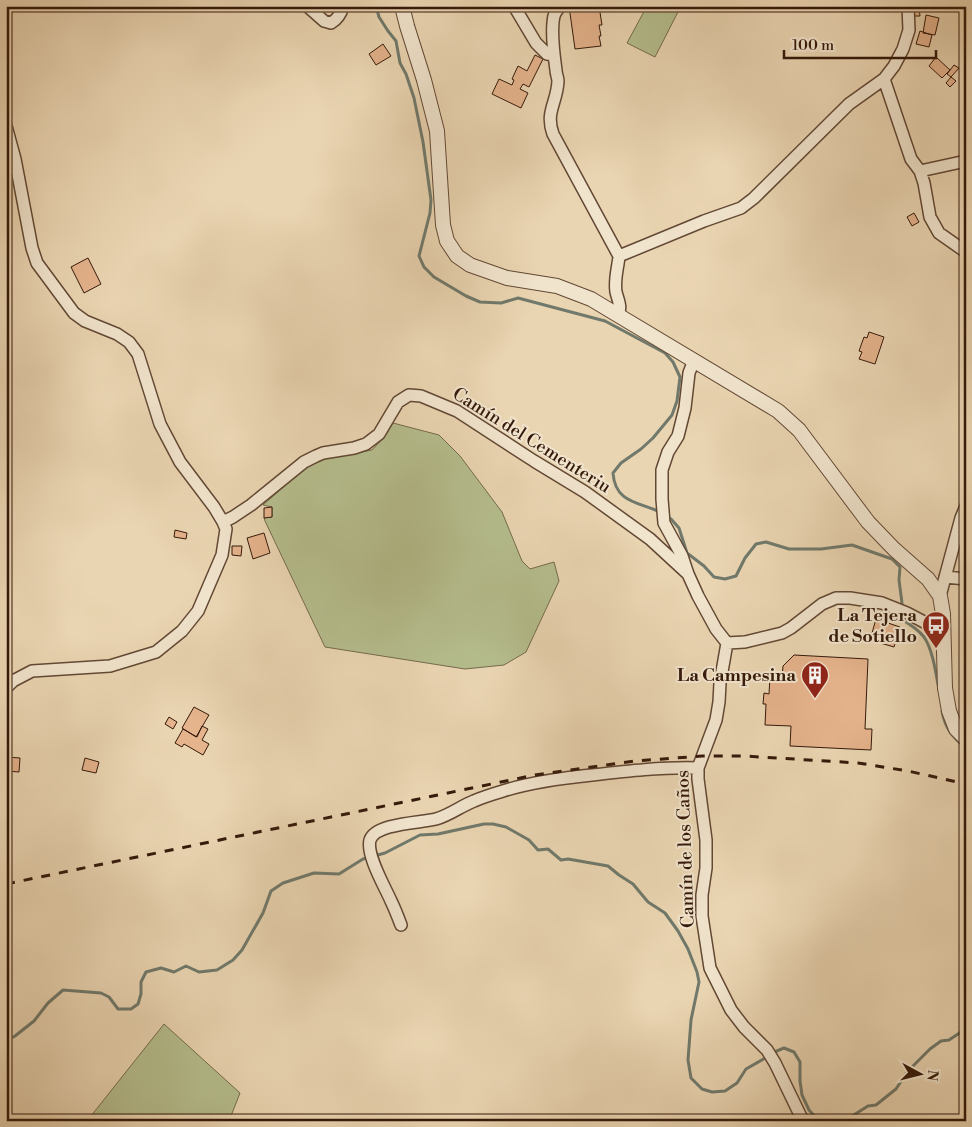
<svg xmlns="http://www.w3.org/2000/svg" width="972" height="1127" viewBox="0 0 972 1127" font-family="'Libre Bodoni',serif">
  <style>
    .green { fill: #b5bd8d; stroke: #756b4c }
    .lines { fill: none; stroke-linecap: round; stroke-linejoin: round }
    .stream { stroke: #70796b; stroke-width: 3 }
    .building { fill: #e5b38c; stroke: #35190a }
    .minor-casing { stroke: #624834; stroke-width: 14 }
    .tertiary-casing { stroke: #624834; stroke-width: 16 }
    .minor { stroke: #f1e4cd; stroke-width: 11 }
    .tertiary { stroke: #f1e4cd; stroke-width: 14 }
    .rail { stroke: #35190a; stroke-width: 3; stroke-dasharray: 9 9; stroke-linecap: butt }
    .labels { text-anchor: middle; stroke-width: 4; stroke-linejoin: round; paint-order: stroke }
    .street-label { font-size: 18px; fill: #35190a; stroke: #f1e4cd }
    .poi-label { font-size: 18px; font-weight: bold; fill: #35190a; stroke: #f1e4cd; text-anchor: end }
  </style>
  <rect width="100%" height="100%" fill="#ead5b2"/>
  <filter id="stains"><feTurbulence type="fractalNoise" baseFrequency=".004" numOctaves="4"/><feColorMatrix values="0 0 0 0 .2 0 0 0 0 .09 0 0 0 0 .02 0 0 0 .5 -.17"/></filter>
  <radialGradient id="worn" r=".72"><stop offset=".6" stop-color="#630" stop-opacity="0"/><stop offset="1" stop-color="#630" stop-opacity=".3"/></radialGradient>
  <path class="green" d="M 647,6 L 681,6 L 655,57 L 627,43 Z
    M 393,423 L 439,435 L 460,456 L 502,512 L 522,561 L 530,569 L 554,562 L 559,581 L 526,652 L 504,665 L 465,669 L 325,647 L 265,521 L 264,518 L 272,517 L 272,507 L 263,505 L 303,470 L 321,459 L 372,450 L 385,436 Z
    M 164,1024 L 240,1093 L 229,1121 L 87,1121 Z"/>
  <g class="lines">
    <path class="stream" d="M 376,6 L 379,17 L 388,31 L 396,41 L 400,63 L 406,74 L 414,98 L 423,142 L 431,200 L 430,213 L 419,256 L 424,267 L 434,277 L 466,296 L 480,302 L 501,303 L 518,298 L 605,321 L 665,353 L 673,362 L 680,377 L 677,401 L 672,415 L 653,438 L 641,449 L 621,463 L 613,473 C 615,503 639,502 660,512
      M 666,516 L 671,519 L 679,528 L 687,553 L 704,566 L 714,577 L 725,579 L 736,576 L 745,558 L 756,544 L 766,542 L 789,549 L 821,549 L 852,545 L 892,559 L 900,567 L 899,580 L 902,603 L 901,607
      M 900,613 L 899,618 C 908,623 918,629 924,637 C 933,650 936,674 939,690
      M 942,711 C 945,728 952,737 966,748
      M 6,1041 L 15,1036 L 34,1021 L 48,1003 L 63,990 L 101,993 L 109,997 L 118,1009 L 131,1009 L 138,1004 L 141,994 L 141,982 L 146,972 L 161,968 L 174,972 L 186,966 L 199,972 L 217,970 L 233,960 L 242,950 L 263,913 L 271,891 L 283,883 L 314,873 L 339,874 L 363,859 L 385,853 L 420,835 L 438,834 L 484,824 L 493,824 L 506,827 L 529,840 L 538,850 L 548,849 L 561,860 L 568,859 L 608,866 L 619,875 L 633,884 L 648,902 L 665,913 L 678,931 L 688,949 L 697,972 L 699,982 L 691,1020 L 688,1060 L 691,1078 L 702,1089 L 712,1092 L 725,1091 L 737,1083 L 746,1069 L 767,1057
      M 772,1053 L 784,1048 L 794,1052 L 800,1062 L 800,1081 L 802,1095 L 809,1110 L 819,1121
      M 844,1121 L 868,1106 L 876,1105 L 896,1089 L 907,1072 L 930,1049 L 941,1041 L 949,1040 L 961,1032 L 966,1026"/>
  </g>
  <path class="building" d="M 569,6 L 599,6 L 602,25 L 599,25 L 601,36 L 599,36 L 601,46 L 575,49 Z
    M 910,6 L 919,6 L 920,16 L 910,16 Z
    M 926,15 L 939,18 L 935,35 L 923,33 Z
    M 920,31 L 932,35 L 929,47 L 916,44 Z
    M 383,44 L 391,56 L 376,65 L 369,54 Z
    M 535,55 L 543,59 L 529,87 L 523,84 L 520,89 L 528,93 L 521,108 L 492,94 L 499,79 L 512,85 L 514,80 L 512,79 L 518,66 L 527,71 Z
    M 936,57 L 950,70 L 942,78 L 929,66 Z
    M 954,65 L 959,68 L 951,77 L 947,74 Z
    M 951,77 L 956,81 L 950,87 L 946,83 Z
    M 914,213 L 919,222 L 912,226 L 907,217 Z
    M 88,258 L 101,284 L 84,293 L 71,267 Z
    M 869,332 L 884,337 L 875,364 L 859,359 L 862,352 L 859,351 L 864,337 L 867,338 Z
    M 272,507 L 272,517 L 264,518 L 264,508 Z
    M 175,530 L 187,533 L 186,539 L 174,537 Z
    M 264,533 L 270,553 L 253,559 L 247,538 Z
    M 232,546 L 242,546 L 241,556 L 232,555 Z
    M 876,619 L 900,627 L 894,647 L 870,640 Z
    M 794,655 L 868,659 L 865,729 L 872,729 L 871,750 L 790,746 L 791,726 L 765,725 L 766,704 L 763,704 L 764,693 L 769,694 L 770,677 L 782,678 L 783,666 Z
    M 194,707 L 209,715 L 196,737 L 182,728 Z
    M 169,717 L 177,722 L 173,729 L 165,724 Z
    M 202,726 L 208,729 L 202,740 L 209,744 L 203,755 L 184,744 L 182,747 L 175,743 L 183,729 L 197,737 Z
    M 6,757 L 20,758 L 19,772 L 6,771 Z
    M 85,758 L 99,762 L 96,773 L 82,770 Z"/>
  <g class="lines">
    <g class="minor-casing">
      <path id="minor" d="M 307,6 L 324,21 L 331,23 C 338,19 341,14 343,6
        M 514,6 L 536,43 L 547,54 L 554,55
        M 560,6 C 558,9 555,12 554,16 C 551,29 554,56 556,70 C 556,74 558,78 558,81 C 557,103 545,112 553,134 L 619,256 C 618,268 614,279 616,292 C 618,300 622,307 618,315
        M 884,79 L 911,159 L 920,171 L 966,161
        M 6,126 L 15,159 L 32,248 L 37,263 L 74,313 L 85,321 L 117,334 L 129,342 L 138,354 L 160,424 L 180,462 L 214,507 L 223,522 L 226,529 L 222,555 L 198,611 L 182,631 L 156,652 L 110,666 L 32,671 L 13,681 L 6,688
        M 920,171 L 924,183 L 930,217 L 939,233 L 966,252
        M 619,256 L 704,221 L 741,208 L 754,198 L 849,104 L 884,79 L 894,66 L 903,49 L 909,30 L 908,6
        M 694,360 L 689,373 L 685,408 L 678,436 L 668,452 L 662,470 L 662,499 L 664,523 L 682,556 L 688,574 L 698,596 L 716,629 L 727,643
        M 223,522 L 233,517 L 251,505 L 304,462 L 316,456 L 323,453 L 354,448 L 366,444 L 379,434 L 398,402 L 409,395 L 421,396 L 457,411 L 534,461 L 585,492 L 650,539 L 688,574
        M 945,577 L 966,579
        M 940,596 L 961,518 L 966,506
        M 727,643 L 720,683 L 719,702 L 716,720 L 698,768 L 698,779 L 706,840 L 706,868 L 702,895 L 702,916 L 710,968 L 731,1010 L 744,1027 L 767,1050 L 775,1063 L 803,1121
        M 727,643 L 745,642 L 782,633 L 791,628 L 822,604 L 836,598 L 850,598 L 882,603 L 907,613 L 943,632
        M 401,925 C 398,917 395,909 391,901 C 385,887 366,855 370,840 C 376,823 421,823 436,819 C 450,815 461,806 474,801 C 483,797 493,794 503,791 C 531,782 562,778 592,775 C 627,771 662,767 698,768"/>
    </g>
    <g class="tertiary-casing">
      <path id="tertiary" d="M 402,6 L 407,26 L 424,80 L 437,131 L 443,225 L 447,241 L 457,256 L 470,265 L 507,278 L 557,286 L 591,299 L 778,411 L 799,430 L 868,522 L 894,549 L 928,579 L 940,596 L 943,614 L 945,688 L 949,711 L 956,729 L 966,739"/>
    </g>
    <use href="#minor" class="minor"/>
    <use href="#tertiary" class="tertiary"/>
    <path class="rail" d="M 6,884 L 535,775 L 635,761 L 702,756 L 744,756 L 858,763 L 908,771 L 966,784"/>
  </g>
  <defs>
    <g id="bus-pin" transform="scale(1.4375)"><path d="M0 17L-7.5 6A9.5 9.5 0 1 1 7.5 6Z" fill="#8f2418" stroke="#f1e4cd"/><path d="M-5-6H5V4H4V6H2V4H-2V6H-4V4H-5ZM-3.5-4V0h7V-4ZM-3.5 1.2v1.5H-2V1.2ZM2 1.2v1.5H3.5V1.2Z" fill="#fff"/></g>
    <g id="building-pin" transform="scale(1.4375)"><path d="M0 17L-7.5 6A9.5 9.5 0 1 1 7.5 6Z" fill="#8f2418" stroke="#f1e4cd"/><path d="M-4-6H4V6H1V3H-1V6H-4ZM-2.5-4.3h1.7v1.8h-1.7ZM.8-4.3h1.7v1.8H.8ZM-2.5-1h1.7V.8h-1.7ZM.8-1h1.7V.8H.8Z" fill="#fff"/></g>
  </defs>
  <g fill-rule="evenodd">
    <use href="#bus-pin" x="936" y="625"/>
    <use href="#building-pin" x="815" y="675"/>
  </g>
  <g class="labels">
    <g class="street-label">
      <text transform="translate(532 440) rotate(32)" y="6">Camín del Cementeriu</text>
      <text transform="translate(685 849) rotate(-92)" y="6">Camín de los Caños</text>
    </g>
    <g class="poi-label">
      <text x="917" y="621">La Tejera<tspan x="917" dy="21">de Sotiello</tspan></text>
      <text x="796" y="681">La Campesina</text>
    </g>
  </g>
  <rect width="972" height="1127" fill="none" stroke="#ead5b2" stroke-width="25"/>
  <rect x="8" y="8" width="957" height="1112" fill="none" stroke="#35190a" stroke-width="2.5"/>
  <rect x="12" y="12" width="947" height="1102" fill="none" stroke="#35190a"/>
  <g transform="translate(920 1074) rotate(97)" stroke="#f1e4cd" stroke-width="4" paint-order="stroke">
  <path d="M0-4L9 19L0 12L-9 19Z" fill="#35190a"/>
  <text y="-8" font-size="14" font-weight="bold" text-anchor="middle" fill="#35190a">N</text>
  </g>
  <path d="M784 50v8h152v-8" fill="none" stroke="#35190a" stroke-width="2.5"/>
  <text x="792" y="50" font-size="15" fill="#35190a" stroke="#f1e4cd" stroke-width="4" paint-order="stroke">100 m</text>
  <rect width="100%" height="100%" filter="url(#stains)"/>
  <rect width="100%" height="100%" fill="url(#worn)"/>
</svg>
